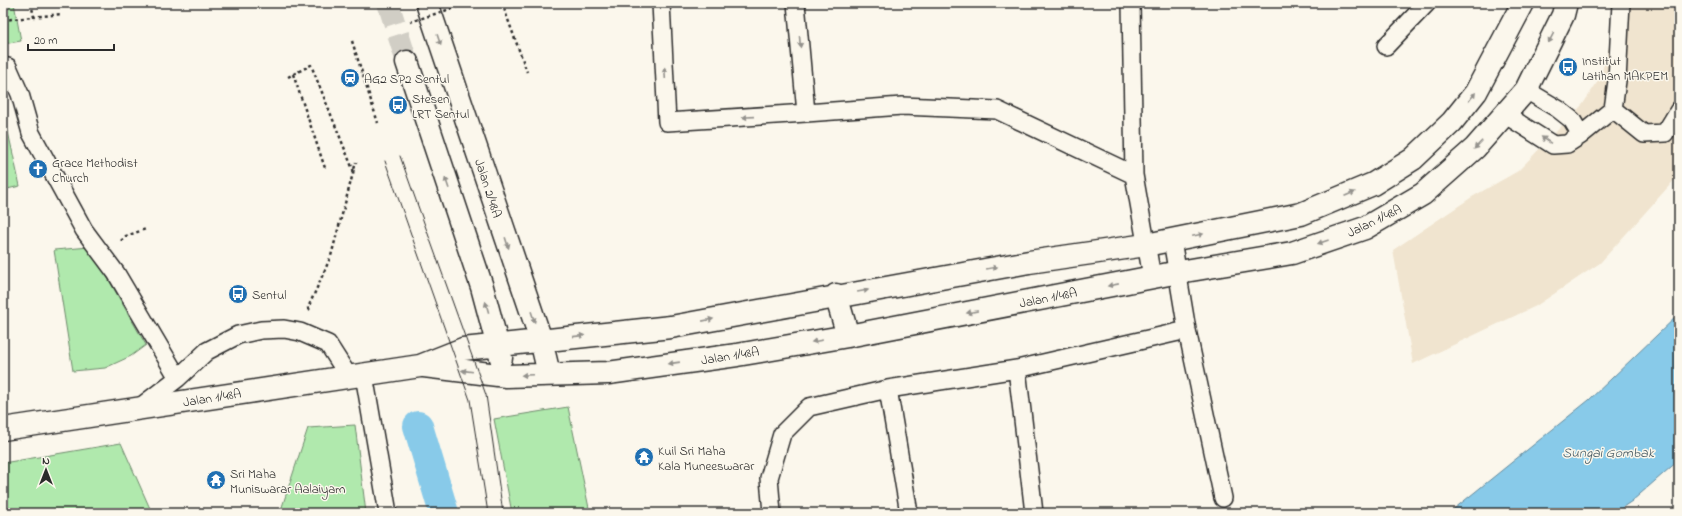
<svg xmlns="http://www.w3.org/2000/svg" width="1682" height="516" viewBox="0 0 1682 516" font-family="'Indie Flower',sans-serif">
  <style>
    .built { fill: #f0e4cf }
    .green { fill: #b0e9ad; stroke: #6e8a6c }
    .water { fill: #88cae9; stroke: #638a9d }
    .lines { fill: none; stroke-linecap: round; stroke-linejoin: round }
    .canal { stroke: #88cae9; stroke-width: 30 }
    .secondary-tunnel { stroke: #d1cec5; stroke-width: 22; stroke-dasharray: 22 11; stroke-linecap: butt }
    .service-casing { stroke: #2b2b2b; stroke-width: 20 }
    .secondary-casing { stroke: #2b2b2b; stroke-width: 25 }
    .path { stroke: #2b2b2b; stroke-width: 2.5; stroke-dasharray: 3 3; stroke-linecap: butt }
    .service { stroke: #fbf7ec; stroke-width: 17 }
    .secondary { stroke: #fbf7ec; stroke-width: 22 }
    .tram { stroke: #2b2b2b; stroke-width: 1 }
    .path-bridge { stroke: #2b2b2b; stroke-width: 2.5; stroke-dasharray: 3 3; stroke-linecap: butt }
    .oneway { fill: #93918c }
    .labels { text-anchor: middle; stroke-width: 3; stroke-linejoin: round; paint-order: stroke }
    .poi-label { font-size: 13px; fill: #2b2b2b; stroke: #fbf7ec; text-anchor: start }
    .street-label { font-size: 13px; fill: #2b2b2b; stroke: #fbf7ec }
    .water-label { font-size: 14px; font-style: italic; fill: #475b64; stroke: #fbf7ec }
  </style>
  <rect width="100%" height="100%" fill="#fbf7ec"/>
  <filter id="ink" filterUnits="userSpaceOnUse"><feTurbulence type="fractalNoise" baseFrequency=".025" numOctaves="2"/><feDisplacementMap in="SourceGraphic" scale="8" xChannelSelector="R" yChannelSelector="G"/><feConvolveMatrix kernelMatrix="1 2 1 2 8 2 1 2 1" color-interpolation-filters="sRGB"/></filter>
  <g filter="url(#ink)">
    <path class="built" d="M 1612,3 L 1679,3 L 1678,176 L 1600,263 L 1536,306 L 1413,364 L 1393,250 L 1472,197 L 1518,171 L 1583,104 L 1600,78 L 1610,43 Z"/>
    <path class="green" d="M 3,3 L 14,3 L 21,41 L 3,44 Z
      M 3,109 L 20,186 L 3,190 Z
      M 90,247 L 146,345 L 131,356 L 105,368 L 73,371 L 54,250 Z
      M 568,407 L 590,513 L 512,513 L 494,419 Z
      M 355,425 L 366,513 L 280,513 L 308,428 Z
      M 121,443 L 152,513 L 3,513 L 3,463 Z"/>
    <path class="water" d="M 1679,314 L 1679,460 L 1632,501 L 1614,513 L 1449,513 L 1589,400 Z"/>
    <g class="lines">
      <path class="canal" d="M 418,426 L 444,513"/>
      <path class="secondary-tunnel" d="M 388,3 L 407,62"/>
      <g class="service-casing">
        <path id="service" d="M 661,3 L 667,122 L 806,113 L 796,3
          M 1131,3 L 1134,175 L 1152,277
          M 1386,46 L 1427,3
          M 3,66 L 8,67 L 20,94 L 31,133 L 84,230 L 116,273 L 178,378
          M 1526,90 L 1558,109 L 1572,120 L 1581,135
          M 1613,109 L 1644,134 L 1665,133 L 1679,110
          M 806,113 L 902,106 L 997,110 L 1134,175
          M 1506,115 L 1553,145 L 1567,144 L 1581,135 L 1613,109 L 1617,81 L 1621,3
          M 1172,240 L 1187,330 L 1223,498
          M 1017,369 L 1034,513
          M 364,375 L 388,513
          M 888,389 L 909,513
          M 139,408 L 178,378 L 207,351 L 238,335 L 261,330 L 284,329 L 300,332 L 328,344 L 349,377
          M 772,513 L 769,478 L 782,434 L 809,407 L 888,389 L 1017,369 L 1187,330"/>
      </g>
      <g class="secondary-casing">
        <path id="secondary" d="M 427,3 L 541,340 L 549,374
          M 407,62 L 482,287 L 501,358
          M 836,295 L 848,336
          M 424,366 L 506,376 L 608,373 L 737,355 L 848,336 L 1179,272 L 1292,253 L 1365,228 L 1423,194 L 1475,148 L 1526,90 L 1563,15 L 1566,3
          M 3,429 L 420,366 L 463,349 L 671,327 L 1029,262 L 1146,245 L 1301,214 L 1373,184 L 1413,159 L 1452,122 L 1476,92 L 1523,3"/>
      </g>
      <path class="path" d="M 31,3 L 34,17
        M 502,3 L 527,72
        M 3,20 L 62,14
        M 352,41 L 378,123
        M 293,74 L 325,168
        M 288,77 L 311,65 L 354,172
        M 121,241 L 126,236 L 146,229
        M 310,310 L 308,308 L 331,256 L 356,162"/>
      <use href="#service" class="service"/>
      <use href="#secondary" class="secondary"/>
      <path class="tram" d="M 400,156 L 486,395 L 503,513
        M 385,161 L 470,400 L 488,513"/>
      <path class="path-bridge" d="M 410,22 L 469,3"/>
    </g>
    <defs><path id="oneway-solid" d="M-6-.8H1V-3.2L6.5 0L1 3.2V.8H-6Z"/></defs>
    <g class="oneway">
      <use href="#oneway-solid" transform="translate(1551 38) rotate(118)"/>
      <use href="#oneway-solid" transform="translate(439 40) rotate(71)"/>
      <use href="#oneway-solid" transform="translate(800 42) rotate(85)"/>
      <use href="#oneway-solid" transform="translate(665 73) rotate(-93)"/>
      <use href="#oneway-solid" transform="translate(1472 97) rotate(-52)"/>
      <use href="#oneway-solid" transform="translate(748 117) rotate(176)"/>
      <use href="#oneway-solid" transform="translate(1546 140) rotate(-146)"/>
      <use href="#oneway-solid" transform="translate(1478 145) rotate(134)"/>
      <use href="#oneway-solid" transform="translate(447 183) rotate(-109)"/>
      <use href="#oneway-solid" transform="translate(1350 194) rotate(-23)"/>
      <use href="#oneway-solid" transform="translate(1198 235) rotate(-12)"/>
      <use href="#oneway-solid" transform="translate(1323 242) rotate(161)"/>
      <use href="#oneway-solid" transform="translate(507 243) rotate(72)"/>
      <use href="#oneway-solid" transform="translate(992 268) rotate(-10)"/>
      <use href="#oneway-solid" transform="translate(1113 285) rotate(169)"/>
      <use href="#oneway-solid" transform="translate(863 291) rotate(-10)"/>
      <use href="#oneway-solid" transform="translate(487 307) rotate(-106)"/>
      <use href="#oneway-solid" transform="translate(972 312) rotate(169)"/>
      <use href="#oneway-solid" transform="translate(533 317) rotate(71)"/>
      <use href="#oneway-solid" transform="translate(708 320) rotate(-11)"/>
      <use href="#oneway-solid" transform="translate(579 336) rotate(-6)"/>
      <use href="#oneway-solid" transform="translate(817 341) rotate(170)"/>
      <use href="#oneway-solid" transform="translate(674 363) rotate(172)"/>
      <use href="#oneway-solid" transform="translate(467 371) rotate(-173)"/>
      <use href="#oneway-solid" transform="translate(527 375) rotate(177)"/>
    </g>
  </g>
  <defs>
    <g id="bus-disc" transform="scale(1)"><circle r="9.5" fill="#1f6fb2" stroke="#fbf7ec"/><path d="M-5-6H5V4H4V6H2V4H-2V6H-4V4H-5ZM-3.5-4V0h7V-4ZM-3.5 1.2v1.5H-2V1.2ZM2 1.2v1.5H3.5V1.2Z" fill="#fff"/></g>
    <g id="station-disc" transform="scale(1)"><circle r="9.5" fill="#1f6fb2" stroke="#fbf7ec"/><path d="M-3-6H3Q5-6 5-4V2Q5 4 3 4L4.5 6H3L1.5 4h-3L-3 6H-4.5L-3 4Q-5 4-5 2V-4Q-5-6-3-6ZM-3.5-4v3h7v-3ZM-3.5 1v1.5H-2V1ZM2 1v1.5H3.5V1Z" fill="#fff"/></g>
    <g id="church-disc" transform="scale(1)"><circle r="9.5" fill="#1f6fb2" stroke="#fbf7ec"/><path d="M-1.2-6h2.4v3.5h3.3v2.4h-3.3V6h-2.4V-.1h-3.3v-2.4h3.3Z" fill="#fff"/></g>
    <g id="temple-disc" transform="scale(1)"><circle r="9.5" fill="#1f6fb2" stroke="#fbf7ec"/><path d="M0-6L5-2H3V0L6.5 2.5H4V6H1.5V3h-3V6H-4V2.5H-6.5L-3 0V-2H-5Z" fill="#fff"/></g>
  </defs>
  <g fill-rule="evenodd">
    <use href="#bus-disc" x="1568" y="67"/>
    <use href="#station-disc" x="350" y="78"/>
    <use href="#bus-disc" x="398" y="105"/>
    <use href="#church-disc" x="38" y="169"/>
    <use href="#bus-disc" x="238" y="294"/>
    <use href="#temple-disc" x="644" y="457"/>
    <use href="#temple-disc" x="216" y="480"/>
  </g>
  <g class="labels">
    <g class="poi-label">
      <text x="1582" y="65">Institut<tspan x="1582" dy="15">Latihan MAKPEM</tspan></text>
      <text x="364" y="83">AG2 SP2 Sentul</text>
      <text x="412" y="103">Stesen<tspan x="412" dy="15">LRT Sentul</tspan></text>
      <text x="52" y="167">Grace Methodist<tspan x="52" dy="15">Church</tspan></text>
      <text x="252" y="299">Sentul</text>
      <text x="658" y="455">Kuil Sri Maha<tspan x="658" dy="15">Kala Muneeswarar</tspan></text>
      <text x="230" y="478">Sri Maha<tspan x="230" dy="15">Muniswarar Aalaiyam</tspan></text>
    </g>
    <g class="street-label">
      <text transform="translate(489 188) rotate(72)" y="5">Jalan 2/48A</text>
      <text transform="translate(1374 220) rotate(-26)" y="5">Jalan 1/48A</text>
      <text transform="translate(1048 297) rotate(-11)" y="5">Jalan 1/48A</text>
      <text transform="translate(730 355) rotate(-9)" y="5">Jalan 1/48A</text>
      <text transform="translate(212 397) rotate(-9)" y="5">Jalan 1/48A</text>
    </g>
    <g class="water-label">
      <text x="1608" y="457">Sungai Gombak</text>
    </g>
  </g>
  <rect width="1682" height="516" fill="none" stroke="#fbf7ec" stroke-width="16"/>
  <rect x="8" y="8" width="1666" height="500" fill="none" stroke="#2b2b2b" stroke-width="1.5" filter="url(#ink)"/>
  <g transform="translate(46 470)" stroke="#fbf7ec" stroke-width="3" paint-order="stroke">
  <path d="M0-3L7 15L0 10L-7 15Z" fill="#2b2b2b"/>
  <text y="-6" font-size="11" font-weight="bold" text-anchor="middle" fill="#2b2b2b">N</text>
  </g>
  <path d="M28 44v6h86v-6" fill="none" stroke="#2b2b2b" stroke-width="2"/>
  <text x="34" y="44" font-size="12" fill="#2b2b2b" stroke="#fbf7ec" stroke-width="3" paint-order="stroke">20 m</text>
</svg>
